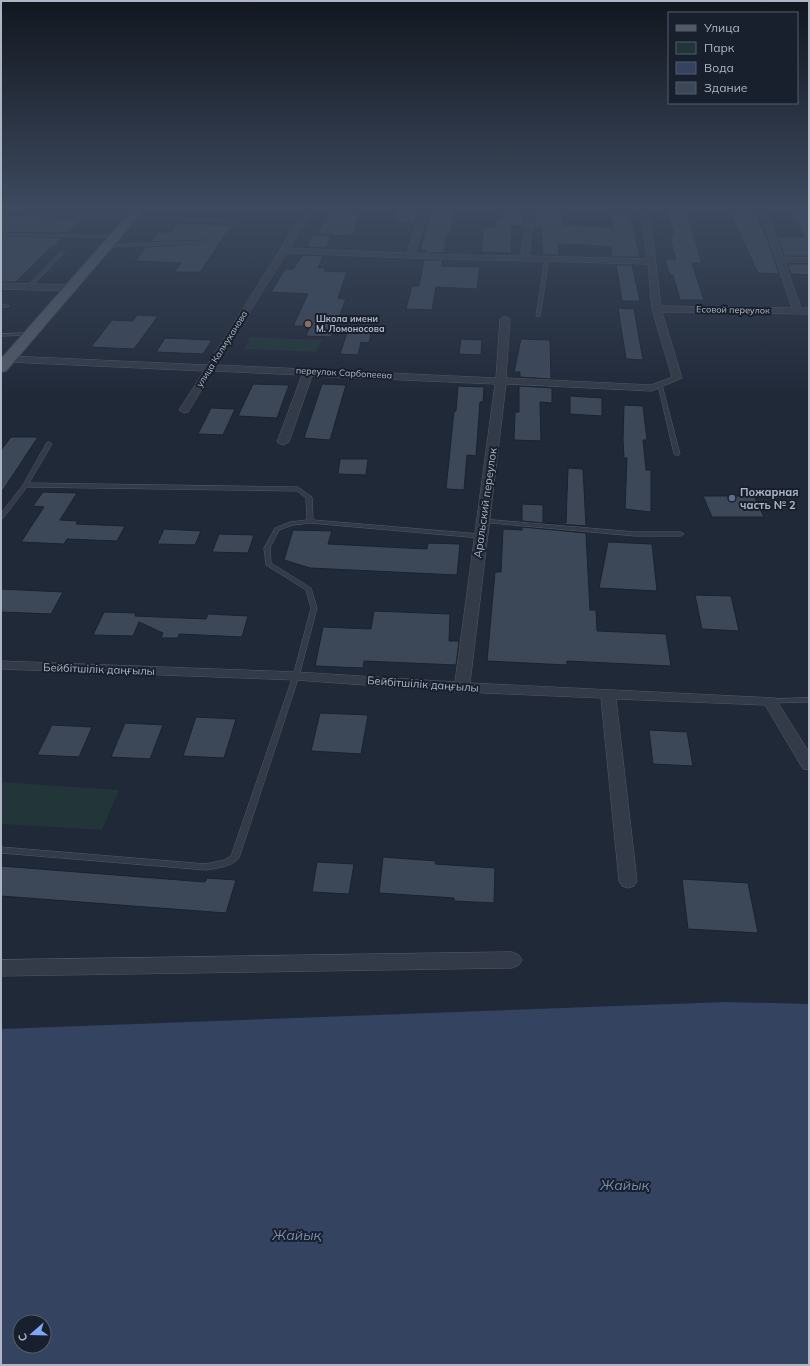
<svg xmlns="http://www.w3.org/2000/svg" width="810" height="1366" viewBox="0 0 810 1366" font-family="Mulish,sans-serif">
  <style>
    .green { fill: #223539 }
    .water { fill: #334360; fill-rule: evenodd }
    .building { fill: #3c4758; stroke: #1b222f }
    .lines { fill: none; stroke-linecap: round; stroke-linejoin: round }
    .lane-casing { stroke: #515866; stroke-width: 1 }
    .street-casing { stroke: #515866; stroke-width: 1 }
    .primary-casing { stroke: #3d4452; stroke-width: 2 }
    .lane { fill: #343b48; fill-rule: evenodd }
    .street { fill: #343b48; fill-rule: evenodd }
    .primary { fill: #515a68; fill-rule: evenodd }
    .education-dot { fill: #8d6e63; stroke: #19202d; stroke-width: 1.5 }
    .service-dot { fill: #5c6f8a; stroke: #19202d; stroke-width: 1.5 }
    .labels { text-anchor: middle; stroke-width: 4; stroke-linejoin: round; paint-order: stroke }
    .far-street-label { font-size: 9px; fill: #aeb5c5; stroke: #19202d }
    .far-poi-label { font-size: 9px; font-weight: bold; fill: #aeb5c5; stroke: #19202d; text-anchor: start }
    .poi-label { font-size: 11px; font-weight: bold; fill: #aeb5c5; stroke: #19202d; text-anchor: start }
    .street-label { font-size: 11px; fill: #aeb5c5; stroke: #19202d }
    .near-water-label { font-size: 14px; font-style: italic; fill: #758aae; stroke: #19202d }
  </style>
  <rect width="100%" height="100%" fill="#202938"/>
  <path class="green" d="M 250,337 L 322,340 L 316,352 L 244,349 Z
    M 1,782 L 119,790 L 102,830 L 1,824 Z"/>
  <path class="water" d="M 726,1002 L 809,1004 L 809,1365 L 1,1365 L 1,1029 ZM 20,1322 L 44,1322 L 44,1346 L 20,1346 Z"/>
  <path class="building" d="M 330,206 L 347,206 L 347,211 L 360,211 L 352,236 L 317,235 Z
    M 398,206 L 414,206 L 414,208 L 420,208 L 414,225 L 394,220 Z
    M 667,206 L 685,206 L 702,263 L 692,263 L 704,300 L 680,300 L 673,275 L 670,275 L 665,259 L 676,259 L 671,242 L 672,242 L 670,235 L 674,235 L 667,212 L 669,212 Z
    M 735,207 L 752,207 L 766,236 L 779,274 L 758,273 L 730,213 L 738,213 Z
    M 431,209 L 455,209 L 452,230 L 450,230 L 449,236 L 447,235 L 444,253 L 425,253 L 426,250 L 420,250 Z
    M 788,209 L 809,209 L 809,256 L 784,256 L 778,237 L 805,237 Z
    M 546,210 L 563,211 L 564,225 L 613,227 L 610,213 L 630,213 L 640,257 L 612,257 L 611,247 L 588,245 L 558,244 L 559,255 L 543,255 L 541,227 L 534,227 L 536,212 L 546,212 Z
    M 501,211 L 525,212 L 523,226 L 512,226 L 511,253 L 481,252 L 484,227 L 496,228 L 496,220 L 501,220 Z
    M 1,215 L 42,216 L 84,218 L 68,233 L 1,232 Z
    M 178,223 L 232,225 L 200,272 L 174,272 L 181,263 L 135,261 L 146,247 L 210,243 L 207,240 L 150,242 L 159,232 L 171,232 Z
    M 312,235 L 331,235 L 326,248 L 307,247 Z
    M 1,236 L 63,238 L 55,246 L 52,246 L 16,282 L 1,282 Z
    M 303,255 L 323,256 L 318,268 L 326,268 L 324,271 L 347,272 L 338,298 L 346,299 L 331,337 L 306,336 L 310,326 L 293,326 L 308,294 L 271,292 L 285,269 L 293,269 Z
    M 424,260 L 443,260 L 442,266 L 480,267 L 477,289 L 436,287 L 432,310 L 406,309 L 412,286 L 419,286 Z
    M 787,264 L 809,264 L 809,275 L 791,274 Z
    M 616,265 L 632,265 L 640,301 L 622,301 Z
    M 618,308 L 634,309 L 643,360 L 626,359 Z
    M 137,315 L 158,316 L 134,349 L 91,347 L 112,320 L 133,321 Z
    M 349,327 L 372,328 L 369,343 L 361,342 L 358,355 L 340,354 Z
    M 165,338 L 212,340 L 203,354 L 156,352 Z
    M 461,339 L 482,340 L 481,355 L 459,354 Z
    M 521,339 L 550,340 L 551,379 L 520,377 L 520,372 L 514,372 Z
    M 253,384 L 289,385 L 277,418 L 238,416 Z
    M 322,384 L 346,385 L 330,440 L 304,438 Z
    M 458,386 L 484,387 L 483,402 L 480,402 L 476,456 L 467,455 L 464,490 L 446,489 L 454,411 L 456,411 Z
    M 519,386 L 552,388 L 552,403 L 540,402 L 541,441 L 514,440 L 515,412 L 519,412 Z
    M 570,396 L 602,398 L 602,416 L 570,414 Z
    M 624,405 L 643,406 L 647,440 L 643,440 L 646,470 L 651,470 L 651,512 L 625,509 L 627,458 L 624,458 L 623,440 Z
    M 211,408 L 235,409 L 223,435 L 198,434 Z
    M 11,437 L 38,437 L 1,493 L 1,450 Z
    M 340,459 L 368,459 L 366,475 L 338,474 Z
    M 568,468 L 583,469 L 586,526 L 545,523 L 566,523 Z
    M 43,492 L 77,493 L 60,520 L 78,521 L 76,524 L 125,526 L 117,541 L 67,539 L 64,544 L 21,542 L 44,507 L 33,506 Z
    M 703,496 L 754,496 L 764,517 L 712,517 Z
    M 522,504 L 543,505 L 543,523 L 522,521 Z
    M 522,527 L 586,533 L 590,610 L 596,610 L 597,631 L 666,634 L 671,666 L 567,661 L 567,665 L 487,661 L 495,572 L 501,572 L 503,529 L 522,530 Z
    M 164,529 L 201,531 L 195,545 L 157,544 Z
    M 293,530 L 332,531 L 328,544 L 427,549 L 428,543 L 460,544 L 457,575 L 310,568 L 284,560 Z
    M 219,534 L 254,535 L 248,553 L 212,552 Z
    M 608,542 L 652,544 L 657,591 L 599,588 Z
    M 1,589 L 63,592 L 51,614 L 1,612 Z
    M 695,595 L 731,596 L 739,631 L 702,629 Z
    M 374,611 L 450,614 L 449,641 L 459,641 L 456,665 L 364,661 L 363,668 L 315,666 L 323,627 L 371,629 Z
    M 104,612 L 136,613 L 135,616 L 206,619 L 208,614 L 248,616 L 242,637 L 179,634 L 178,638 L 161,638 L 163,633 L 139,622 L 133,636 L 93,635 Z
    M 320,713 L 368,715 L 361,754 L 311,751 Z
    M 196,717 L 236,719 L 224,758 L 183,756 Z
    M 125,723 L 163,725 L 150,759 L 111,757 Z
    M 52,725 L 92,727 L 79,757 L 37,755 Z
    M 649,730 L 687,732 L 693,766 L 653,764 Z
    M 383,857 L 436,861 L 435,864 L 495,868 L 494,903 L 454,901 L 454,898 L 379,893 Z
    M 317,862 L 354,864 L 349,894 L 312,892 Z
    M 1,866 L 205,882 L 207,878 L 236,880 L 226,913 L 1,896 Z
    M 682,879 L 748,883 L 758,933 L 688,929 Z"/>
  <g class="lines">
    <g class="lane-casing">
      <path id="lane" d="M 10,206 L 98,208 L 100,209 L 97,215 L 233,220 L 235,221 L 233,222 L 1,213 L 1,210 ZM 17,207 L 96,210 L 93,215 L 3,211 L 7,209 Z
        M 255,206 L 308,211 L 310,212 L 308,213 L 259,209 Z
        M 1,233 L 116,236 L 118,237 L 116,238 L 1,235 Z
        M 207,241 L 209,242 L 208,243 L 108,247 L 106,246 L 108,245 Z
        M 62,251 L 65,252 L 30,288 L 28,288 L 28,286 Z
        M 547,258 L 549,259 L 540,316 L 538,317 L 536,316 L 545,259 Z
        M 1,305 L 7,305 L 9,306 L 7,307 L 1,307 Z
        M 33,333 L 33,335 L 31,335 L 1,336 L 1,334 Z
        M 658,384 L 662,385 L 680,454 L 679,455 L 675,455 L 674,454 L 658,385 Z
        M 49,442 L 52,444 L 29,483 L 298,487 L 312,497 L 313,520 L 480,534 L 483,536 L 480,538 L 310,523 L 293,525 L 279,530 L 270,548 L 271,563 L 311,588 L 317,608 L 299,676 L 239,858 C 232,867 217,868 206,870 L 1,853 L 1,847 L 206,864 L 224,860 L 231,856 L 293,676 L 311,608 L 306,590 L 266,565 L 264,548 L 275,528 L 290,522 L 307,520 L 306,498 L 297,491 L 27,487 L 3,518 L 1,519 L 1,513 L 23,485 L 46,444 Z
        M 482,519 L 635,532 L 681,532 L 684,534 L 681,536 L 635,536 L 480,522 L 479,521 Z
        M 809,698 L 809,702 L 770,703 L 766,701 L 770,699 Z"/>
    </g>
    <g class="street-casing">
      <path id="street" d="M 308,206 L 316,206 L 290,248 L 407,253 L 422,206 L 430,206 L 415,254 L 521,256 L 527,206 L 535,206 L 529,256 L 647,259 L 641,206 L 649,206 L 661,306 L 792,308 L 758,206 L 766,206 L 783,257 L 809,258 L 809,262 L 785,262 L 801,308 L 809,308 L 809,314 L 662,312 L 682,378 L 652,391 L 506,384 L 470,683 L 775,698 L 809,752 L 809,770 L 803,769 L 765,705 L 616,699 L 637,881 L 634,886 L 628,888 L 622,886 L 619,881 L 601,698 L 462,692 L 296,680 L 1,669 L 1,661 L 296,672 L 455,682 L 495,384 L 312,376 L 289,442 L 283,445 L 277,442 L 302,375 L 213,371 L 188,412 L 184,413 L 179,410 L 204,371 L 9,362 L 4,359 L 9,356 L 207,365 ZM 287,253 L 410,258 L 648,264 L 652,309 L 672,377 L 651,385 L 506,378 L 510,319 L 505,316 L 500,319 L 496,378 L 217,365 Z
        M 1,283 L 71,285 L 75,288 L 71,291 L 1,289 Z
        M 512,952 L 519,955 L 522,960 L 519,965 L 512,968 L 1,976 L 1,960 Z"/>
    </g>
    <g class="primary-casing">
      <path id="primary" d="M 136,206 L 147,206 L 6,371 L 1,372 L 1,359 Z"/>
    </g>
    <use href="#lane" class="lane"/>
    <use href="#street" class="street"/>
    <use href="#primary" class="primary"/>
  </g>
  <linearGradient id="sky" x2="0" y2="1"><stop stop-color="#12171f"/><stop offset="0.52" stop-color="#3c495e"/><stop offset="1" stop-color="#3c495e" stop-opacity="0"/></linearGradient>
  <rect width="810" height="398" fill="url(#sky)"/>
  <circle class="education-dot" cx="308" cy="324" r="4"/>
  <circle class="service-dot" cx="732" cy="498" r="4"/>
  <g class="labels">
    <g class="far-street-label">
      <text transform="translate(733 310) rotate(1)" y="3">Есовой переулок</text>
      <text transform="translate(222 349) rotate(-58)" y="3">улица Калмуханова</text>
      <text transform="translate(344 373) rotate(3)" y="3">переулок Сарбопеева</text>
    </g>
    <g class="far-poi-label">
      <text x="316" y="322">Школа имени<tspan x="316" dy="10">М. Ломоносова</tspan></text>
    </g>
    <g class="poi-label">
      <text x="740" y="496">Пожарная<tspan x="740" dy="13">часть № 2</tspan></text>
    </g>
    <g class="street-label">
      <text transform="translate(485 503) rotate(-82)" y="4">Аральский переулок</text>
      <text transform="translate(99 669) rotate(2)" y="4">Бейбітшілік даңғылы</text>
      <text transform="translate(423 684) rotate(4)" y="4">Бейбітшілік даңғылы</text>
    </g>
    <g class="near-water-label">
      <text x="625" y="1190">Жайық</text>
      <text x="297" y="1240">Жайық</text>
    </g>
  </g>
  <rect width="810" height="1366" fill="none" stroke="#aeb5c5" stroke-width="4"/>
  <rect x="668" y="12" width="130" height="92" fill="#19202d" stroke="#555c6a"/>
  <rect x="676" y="25" width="20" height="6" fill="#515a68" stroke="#555c6a"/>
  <text x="704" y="32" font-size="12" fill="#aeb5c5">Улица</text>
  <rect x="676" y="42" width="20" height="12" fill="#223539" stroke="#555c6a"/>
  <text x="704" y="52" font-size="12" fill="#aeb5c5">Парк</text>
  <rect x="676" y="62" width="20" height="12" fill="#334360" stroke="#555c6a"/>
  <text x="704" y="72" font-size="12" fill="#aeb5c5">Вода</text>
  <rect x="676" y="82" width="20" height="12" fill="#3c4758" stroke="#555c6a"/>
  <text x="704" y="92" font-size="12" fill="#aeb5c5">Здание</text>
  <g transform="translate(32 1334) rotate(250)"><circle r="19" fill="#19202d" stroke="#555c6a"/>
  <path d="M0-3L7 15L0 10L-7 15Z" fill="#7fa7f8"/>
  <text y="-6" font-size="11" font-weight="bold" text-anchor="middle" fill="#aeb5c5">С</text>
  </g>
</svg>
